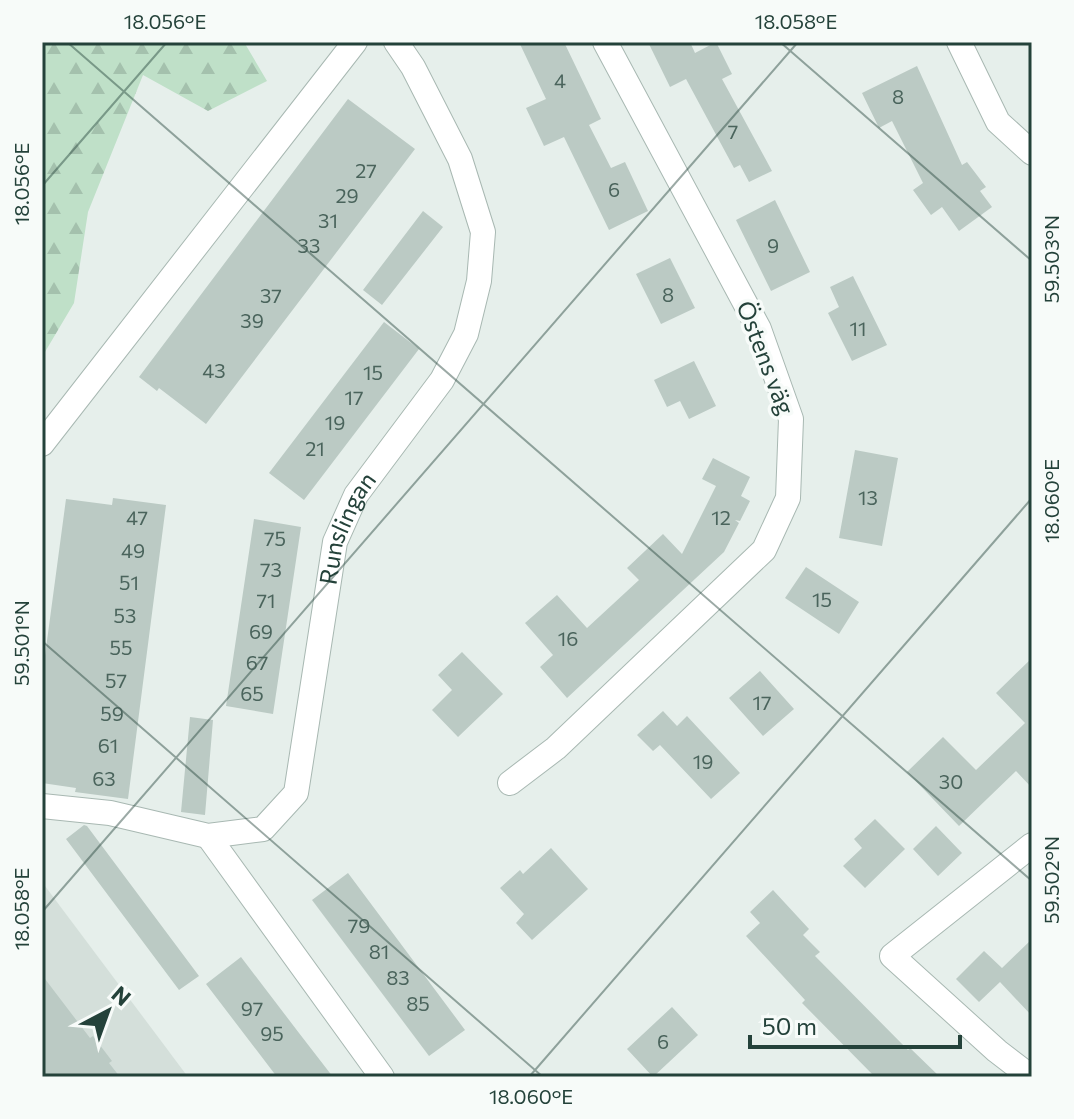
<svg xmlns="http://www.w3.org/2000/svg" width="1074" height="1119" viewBox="0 0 1074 1119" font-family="Commissioner,sans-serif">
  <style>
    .built { fill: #d4dfda }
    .forest { fill: url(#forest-firs) }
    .building { fill: #bbcac4 }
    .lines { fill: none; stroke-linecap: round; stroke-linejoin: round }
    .street-casing { stroke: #a8b8b2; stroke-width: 26 }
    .street { stroke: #fff; stroke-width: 24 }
    .ticks { fill: none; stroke: #24423a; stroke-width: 2; stroke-opacity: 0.45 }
    .labels { text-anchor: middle; stroke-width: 7; stroke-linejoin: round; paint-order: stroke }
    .number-label { font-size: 20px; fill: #4a645c }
    .street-label { font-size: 24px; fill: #24423a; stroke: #f7fbf9 }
    .neatline { fill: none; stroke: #24423a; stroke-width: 3 }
    .ticks-label { font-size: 20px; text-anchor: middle; fill: #24423a }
  </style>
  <defs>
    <pattern id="forest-firs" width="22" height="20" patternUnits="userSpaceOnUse" patternTransform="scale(2)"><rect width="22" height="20" fill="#bfe0c8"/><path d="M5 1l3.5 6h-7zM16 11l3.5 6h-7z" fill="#a4c1ad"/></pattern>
  </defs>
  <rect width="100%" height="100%" fill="#e6efeb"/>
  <path class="built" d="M 42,882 L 188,1077 L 42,1077 Z"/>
  <path class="forest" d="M 42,42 L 244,42 L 267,81 L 208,111 L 143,75 L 88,212 L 74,303 L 42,357 Z"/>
  <path class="building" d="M 519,42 L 564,42 L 601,119 L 589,125 L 611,168 L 625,162 L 648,211 L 609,230 L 564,137 L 544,146 L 526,108 L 546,99 Z
    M 648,42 L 690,42 L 695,53 L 716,42 L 732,74 L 722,79 L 772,171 L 749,182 L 740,165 L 734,168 L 686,79 L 670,87 Z
    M 917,66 L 962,165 L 967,162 L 986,187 L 980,191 L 992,207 L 959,231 L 942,207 L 931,215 L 913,190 L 923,183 L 892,121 L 879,128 L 862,93 Z
    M 348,99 L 415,149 L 206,424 L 159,388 L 157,391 L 139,377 Z
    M 775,200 L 810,272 L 771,291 L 736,220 Z
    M 423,211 L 443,227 L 382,305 L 363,290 Z
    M 670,258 L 695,308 L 661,324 L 636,274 Z
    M 853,276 L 887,345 L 852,361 L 828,313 L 839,307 L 830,287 Z
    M 384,322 L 419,349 L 304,500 L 269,473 Z
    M 694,361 L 716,406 L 689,419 L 680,401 L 667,407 L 654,380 Z
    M 855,450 L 898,458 L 882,546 L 839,538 Z
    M 713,458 L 750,477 L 741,496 L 750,501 L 740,521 L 735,520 L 739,523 L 724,552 L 567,698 L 540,667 L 553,655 L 525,623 L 557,595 L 587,628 L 639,580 L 627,568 L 663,534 L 682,554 L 716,486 L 702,479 Z
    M 113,498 L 166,505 L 128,799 L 75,792 L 76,788 L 42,783 L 42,678 L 66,499 L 112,505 Z
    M 254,519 L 301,527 L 273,714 L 226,706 Z
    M 806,567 L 859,602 L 839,634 L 785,598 Z
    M 462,652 L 503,694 L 458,737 L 432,710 L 452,690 L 438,675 Z
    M 1032,658 L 1032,788 L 1016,771 L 959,826 L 907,772 L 943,737 L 976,770 L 1025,723 L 996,693 Z
    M 760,671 L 794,709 L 763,736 L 729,698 Z
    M 663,711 L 677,726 L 687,716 L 740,773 L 711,799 L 660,745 L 653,751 L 637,735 Z
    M 190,717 L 213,720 L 205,815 L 181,812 Z
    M 875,819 L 905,849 L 865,888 L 843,866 L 862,848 L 854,839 Z
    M 84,825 L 87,826 L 199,976 L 179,990 L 66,839 Z
    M 936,826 L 962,853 L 938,876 L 913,849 Z
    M 551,848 L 588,889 L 532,940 L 516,923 L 524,914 L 500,888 L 520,870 L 523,874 Z
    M 348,873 L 465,1030 L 429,1056 L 312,900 Z
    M 773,890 L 809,929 L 803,935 L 820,952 L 815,956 L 908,1050 L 910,1048 L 940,1077 L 875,1077 L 802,1003 L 805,1000 L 746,936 L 760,923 L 750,912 Z
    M 1032,939 L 1032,1016 L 1000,982 L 979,1002 L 956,979 L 984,951 L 1002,968 Z
    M 241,957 L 299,1033 L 333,1077 L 277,1077 L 206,984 Z
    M 42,975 L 90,1038 L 93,1036 L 112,1061 L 109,1063 L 120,1077 L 42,1077 Z
    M 672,1007 L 698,1035 L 653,1077 L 627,1049 Z"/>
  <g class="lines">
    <g class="street-casing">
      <g id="street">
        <path d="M 959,42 L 998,122 L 1032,153"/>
        <path d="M 42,444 L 355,42"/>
        <path d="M 510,783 L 556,748 L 764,550 L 788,498 L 791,419 L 759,329 L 605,42"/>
        <path id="s1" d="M 42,806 L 110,813 L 208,836 L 263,829 L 296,793 L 335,542 L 356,495 L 442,380 L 466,334 L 479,281 L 483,232 L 460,159 L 413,67 L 396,42"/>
        <path d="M 208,836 L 382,1077"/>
        <path d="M 1031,1077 L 997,1051 L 892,956 L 1032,845"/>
      </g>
    </g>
    <use href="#street" class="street"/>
  </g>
  <path class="ticks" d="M 67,42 L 1032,881M 780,42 L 1032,261M 42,186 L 167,42M 42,641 L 543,1077M 42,912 L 798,42M 529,1077 L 1032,498"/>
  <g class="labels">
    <g class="number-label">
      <text x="560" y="88">4</text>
      <text x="898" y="104">8</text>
      <text x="733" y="139">7</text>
      <text x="366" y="178">27</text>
      <text x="614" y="197">6</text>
      <text x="347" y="203">29</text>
      <text x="328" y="228">31</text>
      <text x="309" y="253">33</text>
      <text x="773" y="253">9</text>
      <text x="668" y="302">8</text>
      <text x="271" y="303">37</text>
      <text x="252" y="328">39</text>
      <text x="858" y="336">11</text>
      <text x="214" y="378">43</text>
      <text x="373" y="380">15</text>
      <text x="354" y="405">17</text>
      <text x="335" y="430">19</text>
      <text x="315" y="456">21</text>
      <text x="868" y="505">13</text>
      <text x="137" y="525">47</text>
      <text x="721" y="525">12</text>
      <text x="275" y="546">75</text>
      <text x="133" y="558">49</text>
      <text x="271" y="577">73</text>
      <text x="129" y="590">51</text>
      <text x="822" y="607">15</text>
      <text x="266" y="608">71</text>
      <text x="125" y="623">53</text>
      <text x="261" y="639">69</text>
      <text x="568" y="646">16</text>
      <text x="121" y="655">55</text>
      <text x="257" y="670">67</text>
      <text x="116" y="688">57</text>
      <text x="252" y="701">65</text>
      <text x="762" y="710">17</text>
      <text x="112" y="721">59</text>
      <text x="108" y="753">61</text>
      <text x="703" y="769">19</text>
      <text x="104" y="786">63</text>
      <text x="951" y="789">30</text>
      <text x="359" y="933">79</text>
      <text x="379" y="959">81</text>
      <text x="398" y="985">83</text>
      <text x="418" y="1011">85</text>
      <text x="252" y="1016">97</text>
      <text x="272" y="1041">95</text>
      <text x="663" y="1049">6</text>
    </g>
    <g class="street-label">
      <text transform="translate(765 358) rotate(69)" y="8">Östens väg</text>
      <text dy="8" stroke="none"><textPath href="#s1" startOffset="544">Runslingan</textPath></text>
    </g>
  </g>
  <rect width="1074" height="1119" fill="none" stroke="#f7fbf9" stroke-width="88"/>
  <g transform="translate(108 1011) rotate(41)" stroke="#f7fbf9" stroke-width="6" paint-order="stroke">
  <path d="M0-6L14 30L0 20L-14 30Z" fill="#24423a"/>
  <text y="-12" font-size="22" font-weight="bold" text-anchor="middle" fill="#24423a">N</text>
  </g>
  <path d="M750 1035v12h210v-12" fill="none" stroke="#24423a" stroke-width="4"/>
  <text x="762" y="1035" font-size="24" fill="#24423a" stroke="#f7fbf9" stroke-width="6" paint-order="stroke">50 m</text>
  <rect x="44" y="44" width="986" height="1031" class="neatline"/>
  <g class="ticks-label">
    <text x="165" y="29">18.056°E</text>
    <text x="796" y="29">18.058°E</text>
    <text transform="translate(22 184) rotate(-90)" y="7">18.056°E</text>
    <text transform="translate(1052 259) rotate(-90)" y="7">59.503°N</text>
    <text transform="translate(1052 501) rotate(-90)" y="7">18.060°E</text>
    <text transform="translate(22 643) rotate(-90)" y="7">59.501°N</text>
    <text transform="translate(1052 880) rotate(-90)" y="7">59.502°N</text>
    <text transform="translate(22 909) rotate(-90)" y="7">18.058°E</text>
    <text x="531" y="1104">18.060°E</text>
  </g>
</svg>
